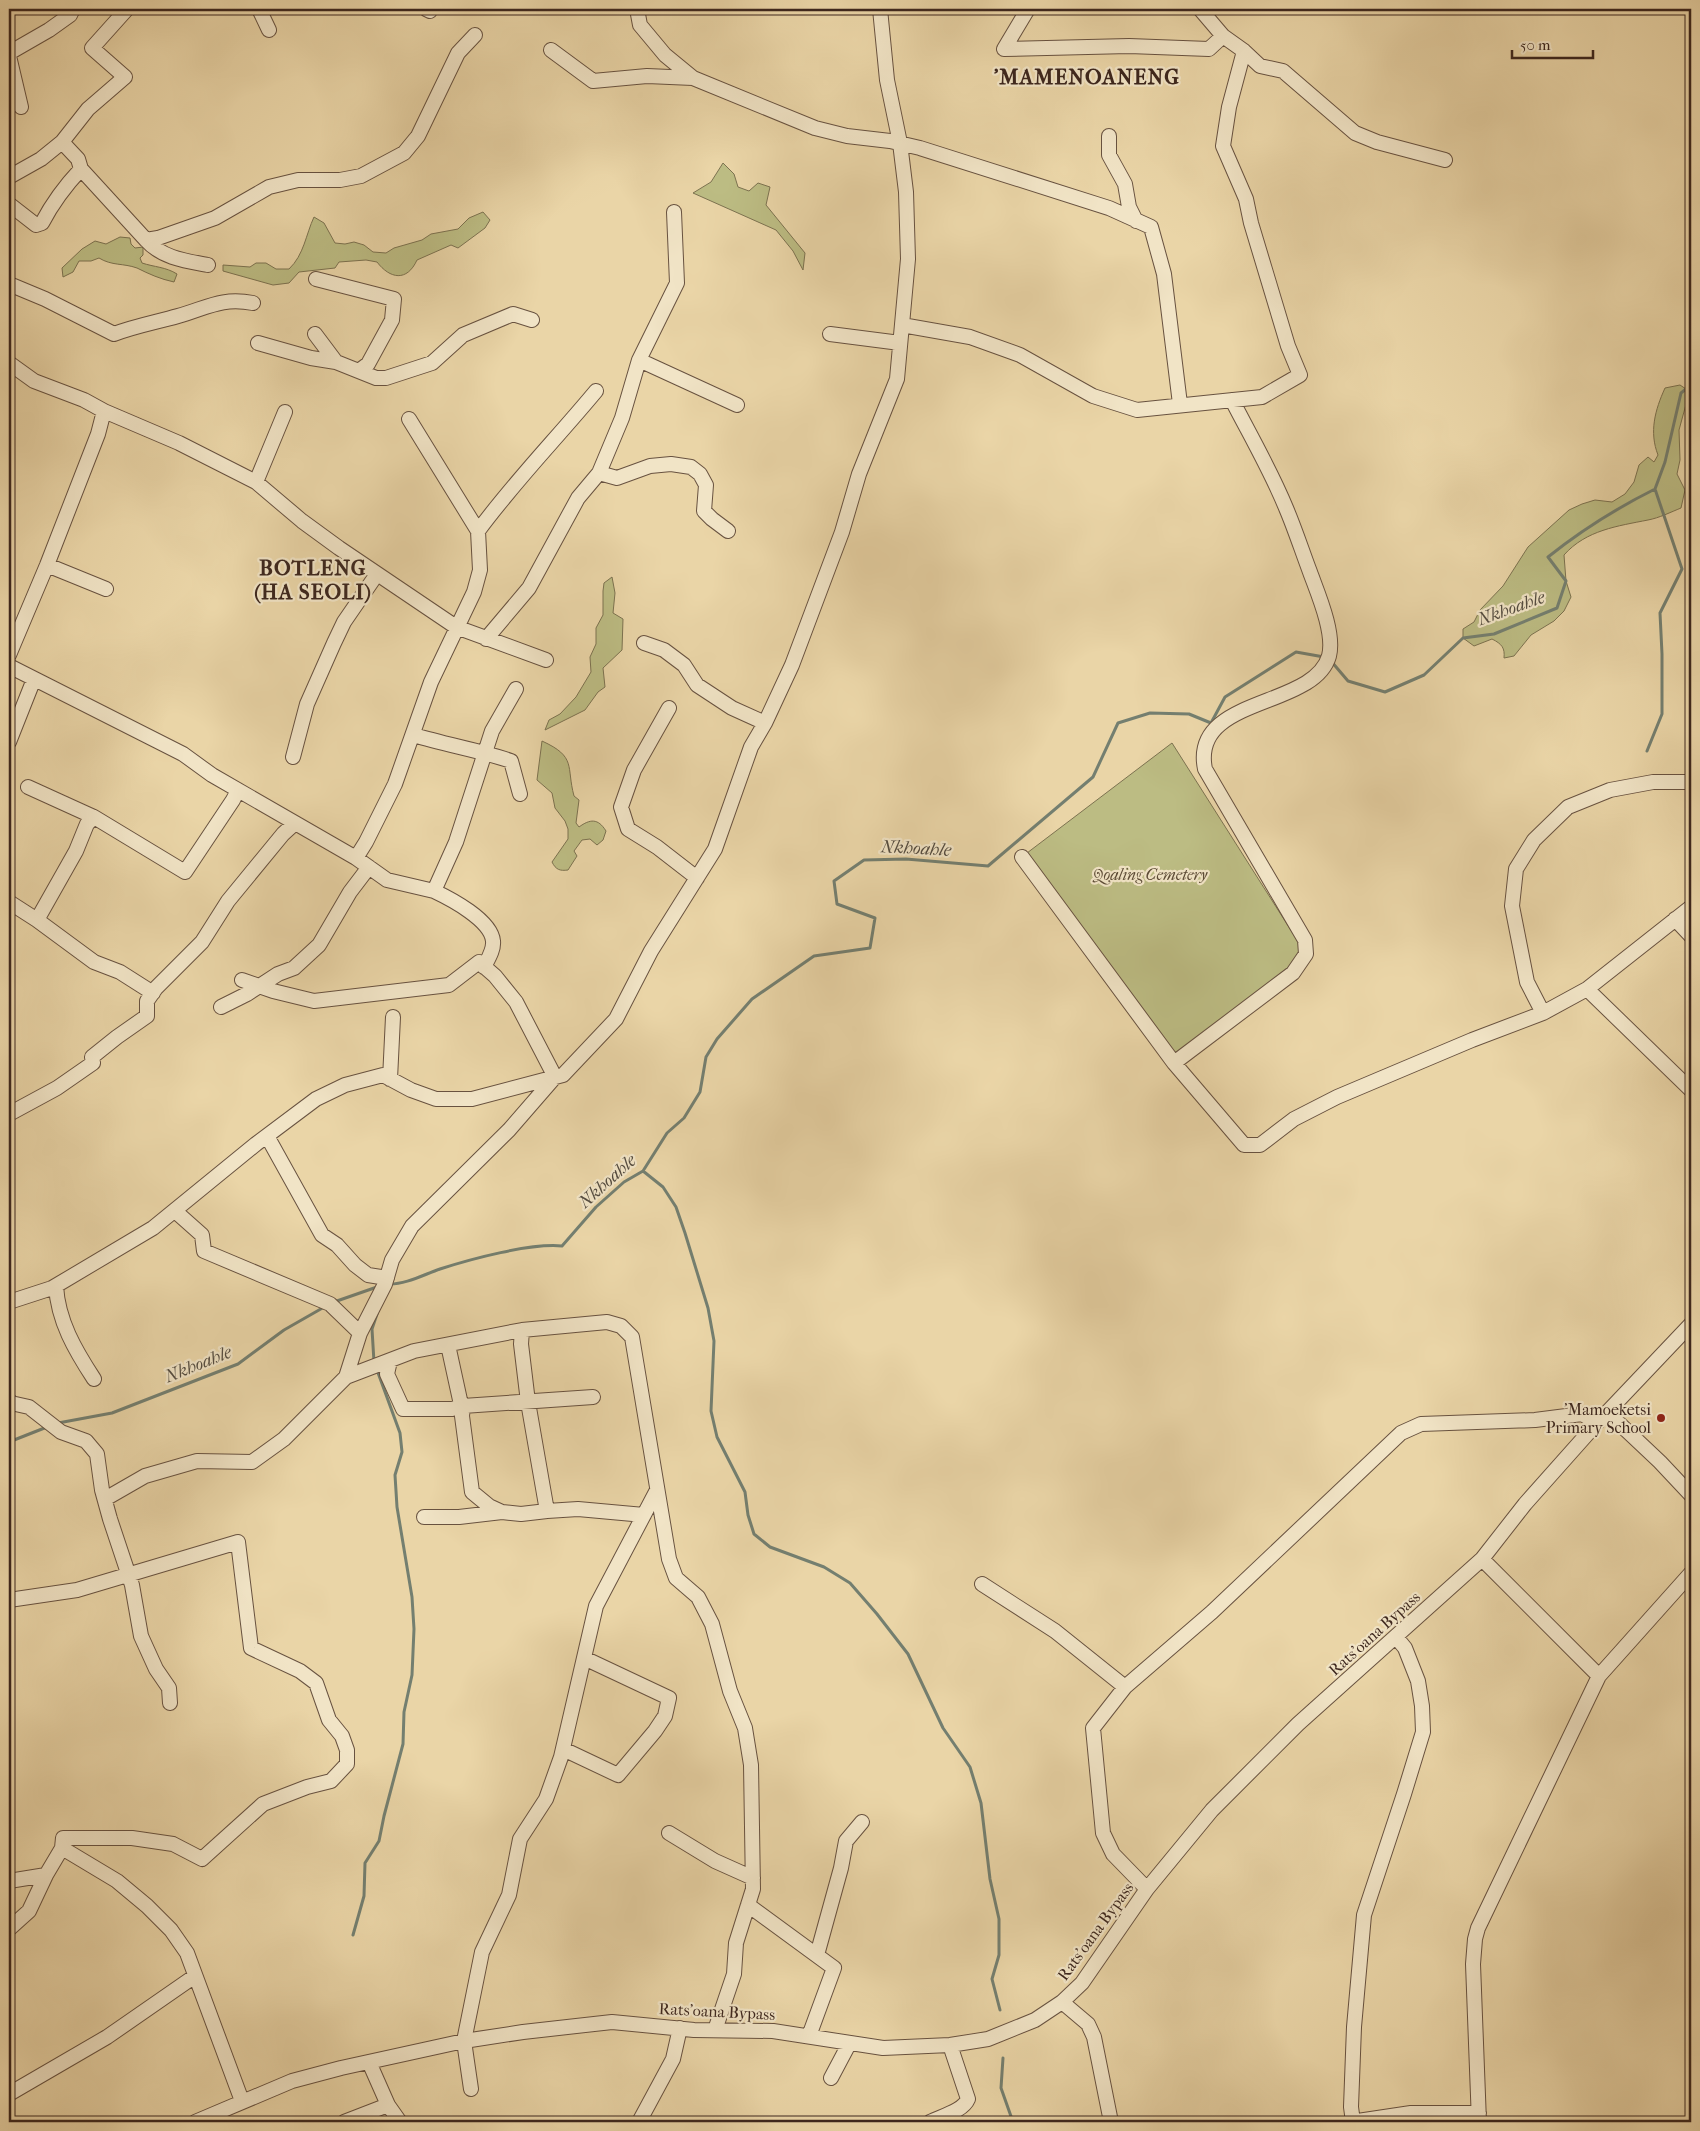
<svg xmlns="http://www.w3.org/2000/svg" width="1700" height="2131" viewBox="0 0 1700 2131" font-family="'IM FELL French Canon',serif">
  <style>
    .green { fill: #bcbc83; stroke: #7c7250 }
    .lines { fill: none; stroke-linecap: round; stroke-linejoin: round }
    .stream { stroke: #747f70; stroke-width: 3 }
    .minor-casing { stroke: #685240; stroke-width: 16 }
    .minor { stroke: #f1e4c6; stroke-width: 14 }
    .poi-dot { fill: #8f2418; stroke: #f1e4c6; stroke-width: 2 }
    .labels { text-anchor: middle; stroke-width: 4.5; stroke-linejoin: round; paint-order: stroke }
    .park-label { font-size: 16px; font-style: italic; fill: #5d4c37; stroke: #f1e4c6 }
    .poi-label { font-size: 16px; fill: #3d271e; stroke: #f1e4c6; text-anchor: end }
    .street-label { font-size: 16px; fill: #3d271e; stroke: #f1e4c6 }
    .water-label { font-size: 18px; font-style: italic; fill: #544c40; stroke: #f1e4c6 }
    .district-label { font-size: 21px; font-weight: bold; letter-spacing: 1px; fill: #3d271e; stroke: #f1e4c6 }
  </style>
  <rect width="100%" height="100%" fill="#ead5a7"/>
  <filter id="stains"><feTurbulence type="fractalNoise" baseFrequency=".004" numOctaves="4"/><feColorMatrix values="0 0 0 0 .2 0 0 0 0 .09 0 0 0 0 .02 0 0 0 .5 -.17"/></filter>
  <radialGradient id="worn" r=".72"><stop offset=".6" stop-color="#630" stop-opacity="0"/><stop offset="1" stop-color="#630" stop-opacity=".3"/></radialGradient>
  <path class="green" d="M 723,163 L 734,174 L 738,187 L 749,191 L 758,183 L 770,187 L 766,205 L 805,253 L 803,270 L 793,251 L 776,230 L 693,193 L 711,182 Z
    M 483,212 L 490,220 L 485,228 L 458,248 L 451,245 L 417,260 C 407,282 390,279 377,262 L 366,260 L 339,262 L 335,268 L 299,272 L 289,283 L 273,285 L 223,271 L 223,265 L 250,267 L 256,263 L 266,263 L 276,269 L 289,269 C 304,255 306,234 314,217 L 324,223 L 335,243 L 345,244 L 354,242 L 364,245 L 373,252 L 386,253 L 394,248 L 422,240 L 431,234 L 458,229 L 469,218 Z
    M 120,237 L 130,238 L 131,244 L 135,248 L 143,247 L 143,255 L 140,258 L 142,263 C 154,267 166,267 177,274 L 174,282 C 160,279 149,274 137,268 C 123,263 112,266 99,258 L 91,261 L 79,261 L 73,272 L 63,277 L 62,268 L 82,249 L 95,241 L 106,244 Z
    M 1680,385 L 1686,389 L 1688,397 L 1679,430 L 1680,460 L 1677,474 L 1685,490 L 1681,508 C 1671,512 1659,518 1648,520 C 1618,526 1586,530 1564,555 L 1566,581 L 1571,597 L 1564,611 L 1554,621 L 1531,635 L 1514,656 L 1504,658 C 1505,648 1502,644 1492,639 L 1474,646 L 1463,638 L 1463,629 L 1474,622 L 1480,610 L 1503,586 L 1528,547 L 1569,510 L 1582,504 L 1595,500 L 1612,502 L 1625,494 L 1634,482 L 1639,465 L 1648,457 L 1654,462 L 1658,455 C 1649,432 1655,410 1665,388 Z
    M 612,577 L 615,593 L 613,613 L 623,619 L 622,650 L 603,668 L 605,687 L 598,692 L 585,710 L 545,730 L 549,720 L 560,714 L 576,697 L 591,672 L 590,657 L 596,644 L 596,628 L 603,615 L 603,591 L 604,583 Z
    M 542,741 C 577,757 566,766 574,796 L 579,800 L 576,823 L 579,827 C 590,819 598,818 606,831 L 603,840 L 597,845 L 590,839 L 582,840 L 574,851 L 577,856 L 568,870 C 560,871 556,870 552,862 L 568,839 L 568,829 L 565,821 L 555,808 L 552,793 L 537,780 Z
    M 1172,743 L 1306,954 L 1174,1063 L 1027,853 Z"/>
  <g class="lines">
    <path class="stream" d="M 1331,661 L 1348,681 L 1385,692 L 1424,675 L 1463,638 L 1494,634 L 1557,608 L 1566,581 L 1548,557 C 1583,529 1615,509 1655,489 L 1665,462 L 1681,393 L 1691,385
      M 1647,751 L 1662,714 L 1662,654 L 1660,613 L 1682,569 L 1655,489
      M 643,1171 L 663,1187 L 676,1207 L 685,1233 L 708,1308 L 714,1341 L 711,1411 L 717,1437 L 745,1492 L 748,1515 L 754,1534 L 770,1547 L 824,1567 L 850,1583 L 877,1614 L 908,1654 L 943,1728 L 970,1767 L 981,1803 L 990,1879 L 999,1919 L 999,1955 L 992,1979 L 1000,2010
      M 388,1284 C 405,1285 425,1274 440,1269 C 471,1259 530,1243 562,1246 L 596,1207 L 624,1182 L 643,1171 L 667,1133 L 684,1118 L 700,1092 L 706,1057 L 717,1039 L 752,999 L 814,956 L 870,948 L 875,918 L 837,904 L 834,881 L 864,860 L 906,859 L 988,866 L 1093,777 L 1118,723 L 1150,713 L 1189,714 L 1211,723 L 1225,697 L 1296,652 L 1324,657
      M 334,1302 L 377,1287
      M 374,1362 L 372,1329 L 377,1314
      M 58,1423 L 112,1413 L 238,1364 L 284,1330 L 326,1306
      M 9,1442 L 47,1427
      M 353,1935 L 364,1896 L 365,1863 L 379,1841 L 384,1816 L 403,1744 L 404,1712 L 412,1675 L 414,1629 L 412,1597 L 397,1507 L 395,1475 L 402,1452 L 400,1433 L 377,1370
      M 1003,2058 L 1001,2088 L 1013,2122"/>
    <g class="minor-casing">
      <path id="minor" d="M 259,9 L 269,30
        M 426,9 L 430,11
        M 637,9 L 640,25 L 665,55 L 693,78 L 815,128 L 847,136 L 890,141 L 920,148 L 1109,208 L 1151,227 L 1164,274 L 1180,404
        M 1200,9 L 1223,36 L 1244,51 L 1260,66 L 1283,71 L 1355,133 L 1377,142 L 1445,160
        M 1004,49 L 1129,46 L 1209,49 L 1223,36
        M 1004,49 L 1028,9
        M 551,50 L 593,81 L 647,76 L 693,78
        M 9,53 L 49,30 L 70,15 L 73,9
        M 9,56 L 21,107
        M 1109,136 L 1109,155 L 1125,184 L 1129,207 L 1136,221
        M 62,142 L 78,159 L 81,169 L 146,240 L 158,238 L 215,218 L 269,187 L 298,180 L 340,180 L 361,176 L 404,153 L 418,136 L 458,53 L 475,35
        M 9,177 L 41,159 L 62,142 L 88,109 L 125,77 L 92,48 L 127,9
        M 9,204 L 36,225 L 42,223 C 53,202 65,186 81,169
        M 146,240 C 162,258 186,261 208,265
        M 316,279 L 394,299 L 392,320 L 368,364 L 360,370
        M 9,284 L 45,299 L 114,334 C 135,326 157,322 178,316 C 207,308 221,297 253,303
        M 902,325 L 970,337 L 1020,355 L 1093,396 L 1137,410 L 1262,397 L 1300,375 L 1288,346 L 1251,223 L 1246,199 L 1223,146 L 1229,107 L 1244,51
        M 315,334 L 336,362 L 376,378 L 386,378 L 432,363 L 463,335 L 513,314 L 532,320
        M 830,334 L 900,343
        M 258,343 L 311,358 L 336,362
        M 639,360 L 737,405
        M 9,363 L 34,381 L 84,400 L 104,411 L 98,434 L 47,565 L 9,655
        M 104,411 L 179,443 L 256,482 L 302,521 L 339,548 L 456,627 L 546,660
        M 409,419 L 478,531
        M 599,473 L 617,478 L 650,466 L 671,464 L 691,467 L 700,474 L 706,485 L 704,511 L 712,519 L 728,531
        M 256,482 L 285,412
        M 47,565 L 106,589
        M 486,639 L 529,588 L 578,498 L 599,473 L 622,418 L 639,360 L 677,283 L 674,212
        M 644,643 L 664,650 L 684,665 L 697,685 L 732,708 L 765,723
        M 9,666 L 183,754 L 212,775 L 356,858 L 387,880 L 434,891 L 456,842 L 492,731 L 516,689
        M 669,708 L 634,770 L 621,807 L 628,829 L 657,847 L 697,878
        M 414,735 C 446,745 479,750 511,761 L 520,794
        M 9,742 L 34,679
        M 293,757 L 307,704 L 334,643 L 344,622 L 377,574
        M 28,787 L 94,817
        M 1022,857 L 1174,1063 L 1244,1145 L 1260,1145 L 1294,1119 L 1337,1097 L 1472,1040 L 1543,1013 L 1587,989 L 1691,907
        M 356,858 L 366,842 L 395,784 L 431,682 L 474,592 L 480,570 L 478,531 C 514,482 557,438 596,391
        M 434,891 C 451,899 491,920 493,941 C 494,950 488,959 484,967
        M 9,902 L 37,920 L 94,962 L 120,972 L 153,993
        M 1675,919 L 1691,936
        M 37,920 L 76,851 L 87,824 L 94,817 L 185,872 L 233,800 L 238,790
        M 1587,989 L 1691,1090
        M 221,1007 L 247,994 L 278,974 L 294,968 L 319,945 L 350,892 L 369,867
        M 1543,1013 L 1527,982 L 1512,906 L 1516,869 L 1534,840 L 1568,807 L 1610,790 L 1653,782 L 1691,782
        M 1174,1063 L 1293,973 L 1306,954 L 1305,940 L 1205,769 C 1190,696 1314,709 1329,656 C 1335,633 1318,594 1310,572 C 1302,551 1295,529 1286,508 C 1271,471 1250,435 1232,400
        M 390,1079 L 393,1017
        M 9,1114 L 57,1088 L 93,1063 L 92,1057 L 117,1037 L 147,1016 L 147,1001 L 156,988 L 202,942 L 228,901 L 283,834 L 295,823
        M 267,1136 L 322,1235 L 337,1245 L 355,1265 L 368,1275 L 387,1278
        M 175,1211 L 202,1235 L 204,1251 L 330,1304 L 360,1333
        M 56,1286 C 58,1321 75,1350 94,1379
        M 9,1302 L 52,1288 L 153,1228 L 256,1144 L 316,1099 L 345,1085 L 383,1075 L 411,1090 L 436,1099 L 472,1099 L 563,1075 L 616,1019 L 651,951 L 715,849 L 751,747 L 765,723 L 792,665 L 842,532 L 859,474 L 897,379 L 908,259 L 906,192 L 900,143 L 887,80 L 880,9
        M 522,1330 L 521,1344 L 528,1402 L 547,1511 L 578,1509 L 644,1515
        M 448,1345 L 460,1400 L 463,1406 L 462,1416 L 472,1492 L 489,1506 L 502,1512
        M 390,1361 L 387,1374 L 403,1409 L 452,1409 L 463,1406 L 593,1397
        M 346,1377 L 414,1351 L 522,1330 L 607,1322 L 621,1326 L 632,1337 L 669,1559 L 676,1578 L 698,1597 L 712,1624 L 730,1691 L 745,1728 L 751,1765 L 753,1889 L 736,1943 L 734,1974 L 715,2030
        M 9,1400 L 11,1403 L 29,1407 L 61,1432 L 86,1441 L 97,1454 L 102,1490 L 110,1519 L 132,1585 L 141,1636 L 156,1669 L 169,1688 L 170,1703
        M 1607,1412 L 1660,1462 L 1691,1495
        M 105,1499 L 145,1476 L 197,1461 L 252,1462 L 284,1439 L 346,1377 L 360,1333 L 385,1284 L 392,1260 L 412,1226 L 509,1130 L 555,1077 L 516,1002 L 495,976 L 479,962 L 449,985 L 314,1001 L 273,991 L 242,980
        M 424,1517 L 459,1517 L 502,1512 L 521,1514 L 547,1511
        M 1482,1559 L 1599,1676
        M 982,1584 L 1055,1631 L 1125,1687
        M 9,1600 L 77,1590 L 238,1542 L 251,1648 L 300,1671 L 316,1683 L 329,1720 L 342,1736 L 347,1750 L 347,1764 L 331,1781 L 307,1787 L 263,1804 L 202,1859 L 173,1844 L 132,1838 L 63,1838 L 62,1848
        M 563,1749 L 618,1775 L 655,1731 L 665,1716 L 669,1698 L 584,1658
        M 669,1833 L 715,1861 L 753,1878
        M 9,1881 L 46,1875 L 62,1848 L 117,1881 L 147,1906 L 171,1930 L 187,1953 L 242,2101
        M 1147,1889 L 1113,1854 L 1103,1833 L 1093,1728 L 1125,1687 L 1212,1612 L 1401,1433 L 1421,1424 L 1535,1420 L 1582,1414 L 1597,1423
        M 748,1905 L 834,1968 L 809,2036
        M 9,1929 L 29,1911 L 46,1875
        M 817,1955 L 841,1868 L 846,1841 L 862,1822
        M 1062,2002 L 1088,2024 L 1094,2037 L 1111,2122
        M 369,2062 L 388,2105 L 400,2122
        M 831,2078 L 849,2044
        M 471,2089 L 464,2041 L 482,1952 L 509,1895 L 520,1839 L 546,1799 L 561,1757 L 596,1606 L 657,1490
        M 9,2094 L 107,2037 L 195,1976
        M 195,2122 L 292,2081 L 341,2068 L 464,2041 L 523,2032 L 612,2022 L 694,2030 L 773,2031 L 883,2048 L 950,2045 L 988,2039 L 1035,2020 L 1062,2002 L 1082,1983 L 1147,1889 L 1212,1810 L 1298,1724 L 1482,1559 L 1525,1504 L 1597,1423 L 1691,1324
        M 344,2122 L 388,2105
        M 639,2122 L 673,2059 L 680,2028
        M 930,2122 C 942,2116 963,2111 968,2099 L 950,2045
        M 1351,2122 L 1411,2113 L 1479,2113
        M 1353,2122 L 1351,2107 L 1354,2027 L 1364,1915 L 1404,1794 L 1423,1732 L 1422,1706 L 1418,1681 L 1405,1648 L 1396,1637
        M 1479,2122 L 1473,1964 L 1475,1939 L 1478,1928 L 1599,1676 L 1691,1573"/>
    </g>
    <use href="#minor" class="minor"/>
  </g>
  <circle class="poi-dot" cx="1661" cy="1418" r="5"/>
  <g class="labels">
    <g class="park-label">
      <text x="1150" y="880">Qoaling Cemetery</text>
    </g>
    <g class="poi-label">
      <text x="1651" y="1415">'Mamoeketsi<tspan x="1651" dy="18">Primary School</tspan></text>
    </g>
    <g class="street-label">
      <text transform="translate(1374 1633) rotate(-42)" y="6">Rats'oana Bypass</text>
      <text transform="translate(1095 1931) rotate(-54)" y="6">Rats'oana Bypass</text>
      <text transform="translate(717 2011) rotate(3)" y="6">Rats'oana Bypass</text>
    </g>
    <g class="water-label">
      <text transform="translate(1511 608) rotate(-20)" y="6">Nkhoahle</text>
      <text transform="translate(916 848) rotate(3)" y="6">Nkhoahle</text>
      <text transform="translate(607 1181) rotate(-42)" y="6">Nkhoahle</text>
      <text transform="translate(198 1364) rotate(-22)" y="6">Nkhoahle</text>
    </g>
    <g class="district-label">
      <text x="1087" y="84">'MAMENOANENG</text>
      <text x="313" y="575">BOTLENG<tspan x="313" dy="24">(HA SEOLI)</tspan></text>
    </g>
  </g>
  <rect width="1700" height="2131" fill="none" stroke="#ead5a7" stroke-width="30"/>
  <rect x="10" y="10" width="1680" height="2111" fill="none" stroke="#3d271e" stroke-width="2.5"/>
  <rect x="15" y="15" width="1670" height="2101" fill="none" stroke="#3d271e"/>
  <path d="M1512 50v8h81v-8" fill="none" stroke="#3d271e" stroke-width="2.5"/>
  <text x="1520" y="50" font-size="15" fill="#3d271e" stroke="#f1e4c6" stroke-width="4" paint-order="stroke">50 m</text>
  <rect width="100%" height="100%" filter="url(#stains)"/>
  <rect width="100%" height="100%" fill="url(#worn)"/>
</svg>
